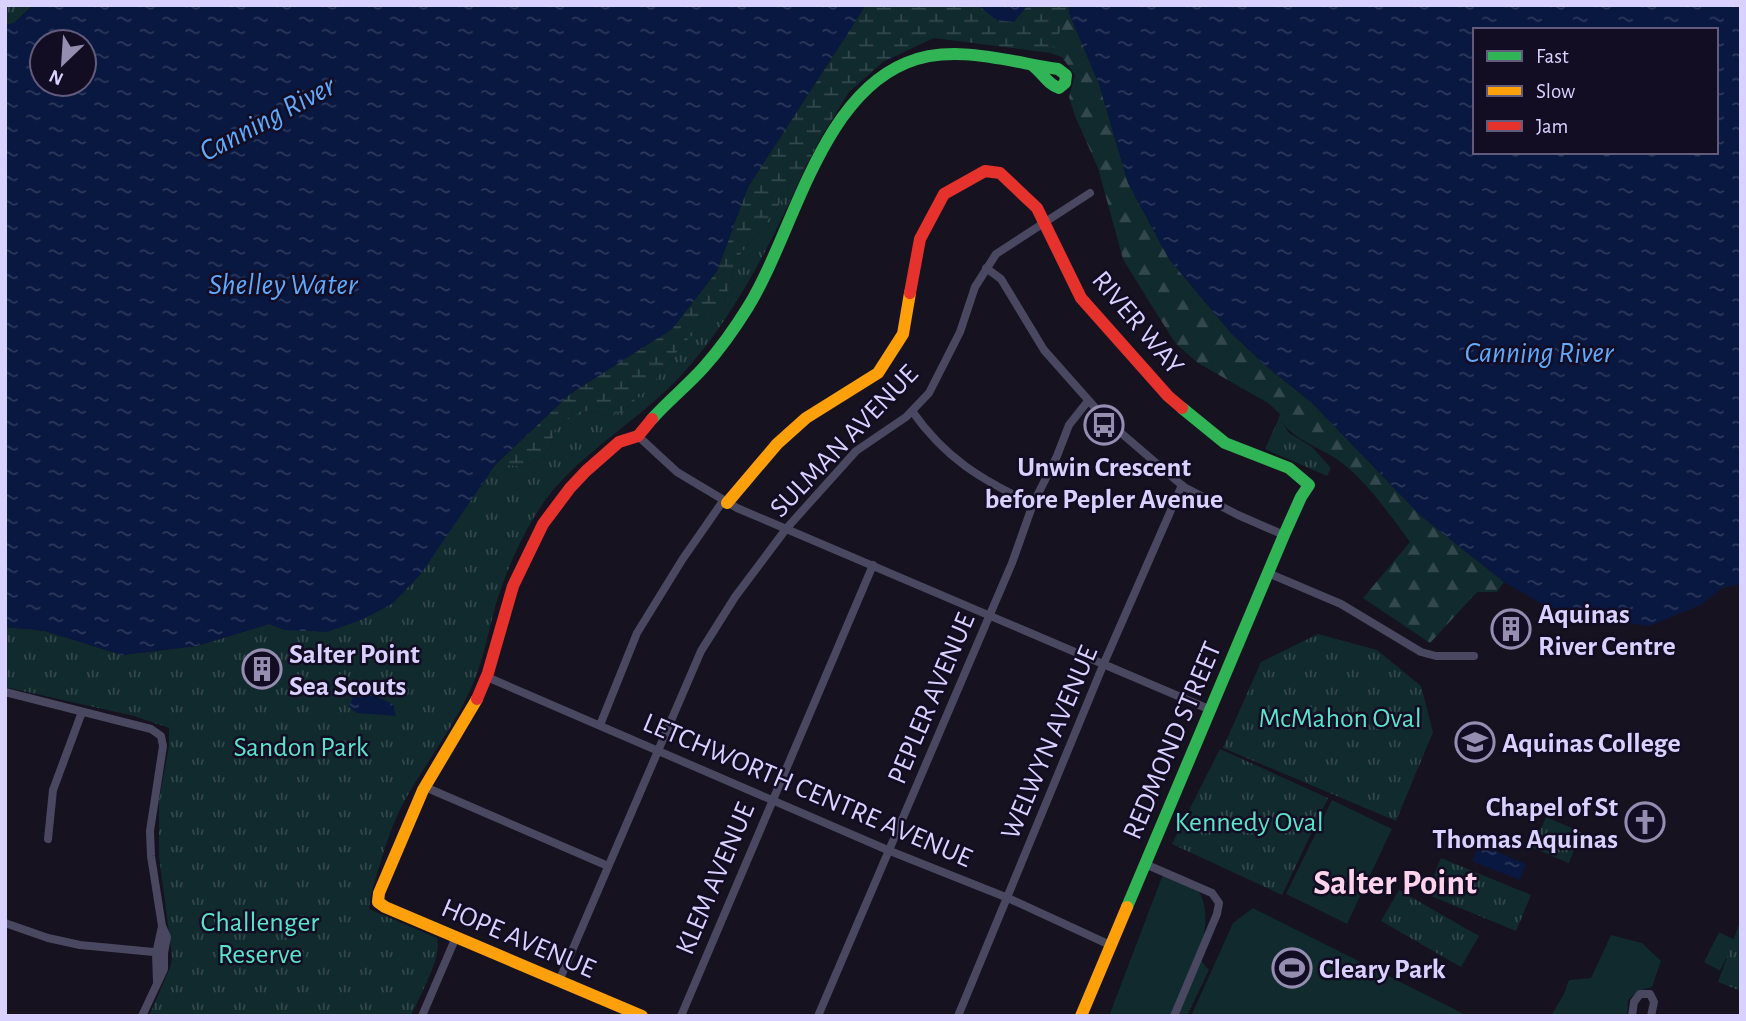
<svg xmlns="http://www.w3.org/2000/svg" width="1746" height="1021" viewBox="0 0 1746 1021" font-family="'Alegreya Sans',sans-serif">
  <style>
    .green { fill: #112a2d }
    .forest { fill: url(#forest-firs) }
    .wetland { fill: url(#wetland-marsh) }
    .park { fill: url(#park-tufts) }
    .water { fill: url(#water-ripples); fill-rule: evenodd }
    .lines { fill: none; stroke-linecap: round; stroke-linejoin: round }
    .street { stroke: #4a4760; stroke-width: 8 }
    .fast { stroke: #30b455; stroke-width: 12 }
    .slow { stroke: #ff9f0a; stroke-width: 12 }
    .jam { stroke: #e5322d; stroke-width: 12 }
    .labels { text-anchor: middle; stroke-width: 5; stroke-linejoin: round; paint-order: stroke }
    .street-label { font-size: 28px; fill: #d9d1ff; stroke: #130d24 }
    .poi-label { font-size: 28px; font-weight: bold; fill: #d9d1ff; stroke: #130d24; text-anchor: start }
    .park-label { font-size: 28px; fill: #58e4ca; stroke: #130d24 }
    .water-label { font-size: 30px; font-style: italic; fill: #5faaff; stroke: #130d24 }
    .district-label { font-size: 35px; font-weight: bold; fill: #ffd3ec; stroke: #130d24 }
  </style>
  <defs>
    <pattern id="forest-firs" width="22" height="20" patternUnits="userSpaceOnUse" patternTransform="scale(1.75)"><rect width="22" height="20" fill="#112a2d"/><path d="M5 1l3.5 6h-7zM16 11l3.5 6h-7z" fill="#33484c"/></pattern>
    <pattern id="wetland-marsh" width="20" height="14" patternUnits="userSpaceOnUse" patternTransform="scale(1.75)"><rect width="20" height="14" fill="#112a2d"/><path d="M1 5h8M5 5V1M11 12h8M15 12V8" fill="none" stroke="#33484c"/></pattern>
    <pattern id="park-tufts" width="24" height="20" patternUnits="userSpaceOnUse" patternTransform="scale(1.75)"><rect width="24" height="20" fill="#112a2d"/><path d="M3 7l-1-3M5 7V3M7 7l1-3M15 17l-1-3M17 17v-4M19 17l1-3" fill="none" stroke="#33484c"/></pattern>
    <pattern id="water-ripples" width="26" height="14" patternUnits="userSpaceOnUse" patternTransform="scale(1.75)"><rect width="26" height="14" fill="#091840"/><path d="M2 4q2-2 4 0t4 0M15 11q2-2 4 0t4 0" fill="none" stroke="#2c395d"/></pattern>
  </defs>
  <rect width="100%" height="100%" fill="#16121f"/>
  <path class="green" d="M 1332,800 L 1392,829 L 1347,924 L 1286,894 Z
    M 1165,869 C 1173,872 1184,875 1190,880 C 1212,900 1206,932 1199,958 L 1209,970 L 1187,1016 L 1109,1016 Z
    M 1253,908 L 1462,1013 L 1462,1016 L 1191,1016 L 1233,923 Z
    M 1719,932 L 1735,940 L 1720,971 L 1704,962 Z
    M 1611,935 L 1642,943 L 1661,961 L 1652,987 L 1639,991 L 1628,1000 L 1627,1016 L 1551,1016 L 1564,994 L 1569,980 L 1591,978 Z"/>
  <path class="forest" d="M 1069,13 L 1099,84 L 1128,183 L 1169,259 L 1231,333 L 1266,366 L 1311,402 L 1421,516 L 1504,582 L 1497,592 L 1477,592 L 1430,643 L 1363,598 L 1410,542 C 1390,515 1364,477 1335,458 C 1313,444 1294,440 1279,418 L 1280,414 L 1268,403 L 1198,363 L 1176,344 L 1150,303 L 1123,259 L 1098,168 L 1075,116 L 1069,97 L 1075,75 L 1062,57 L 1050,53 Z"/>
  <path class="wetland" d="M 866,5 L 1069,5 L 1069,13 L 1050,53 L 934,38 L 883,62 L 849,92 L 822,136 L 804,170 L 794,174 L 777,209 L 735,261 L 724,306 L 683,344 L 650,387 L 621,413 L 607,415 L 596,411 L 579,412 L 555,429 L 551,445 L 541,460 L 520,466 L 495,465 L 570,394 L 672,329 L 717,271 L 748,187 Z"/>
  <path class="park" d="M 5,5 L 29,5 L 30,8 L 14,23 L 5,25 Z
    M 804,170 C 775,237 735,315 686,370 C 644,418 585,448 546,499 C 524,530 507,568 496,604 C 488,632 484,659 472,686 C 455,725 429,758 408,795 C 390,824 381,862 371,894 L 369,909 L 437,938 C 443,956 419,997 411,1016 L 149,1016 L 171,965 L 172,956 L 159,856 L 159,800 L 169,746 L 169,728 L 134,716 L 5,687 L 5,627 L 45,631 L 122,655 L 197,646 L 269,624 L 285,630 L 463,511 L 495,465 L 520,466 L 541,460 L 551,445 L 555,429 L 579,412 L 596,411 L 607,415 L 621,413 L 650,387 L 683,344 L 724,306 L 735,261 L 777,209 L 794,174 Z
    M 1279,418 L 1289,433 L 1312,447 L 1331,468 L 1327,476 L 1265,449 Z
    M 1318,634 L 1377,650 L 1421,686 L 1433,732 L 1396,821 L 1223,748 L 1261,662 Z
    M 1220,749 L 1328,798 L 1282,895 L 1172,844 Z
    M 1546,817 L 1581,832 L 1569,863 L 1533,848 Z
    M 1441,858 L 1531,895 L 1516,931 L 1426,894 Z
    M 1399,890 L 1479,936 L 1461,967 L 1381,921 Z
    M 1741,919 L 1741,991 L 1718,982 Z"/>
  <path class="water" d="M 29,5 L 866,5 L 748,187 L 717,271 L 672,329 L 570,394 L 495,465 L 420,575 L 392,604 L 361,620 L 327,632 L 285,630 L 269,624 L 197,646 L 122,655 L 45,631 L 5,627 L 5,25 L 14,23 L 30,8 ZM 42,42 L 84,42 L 84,84 L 42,84 Z
    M 978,5 L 1028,5 L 1014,22 L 996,20 Z
    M 1069,5 L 1741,5 L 1741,584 L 1722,588 L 1701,605 L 1649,626 L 1579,616 L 1540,603 L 1504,582 L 1421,516 L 1311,402 L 1266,366 L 1231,333 L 1169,259 L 1128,183 L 1099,84 L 1069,13 ZM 1475,30 L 1716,30 L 1716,152 L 1475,152 Z
    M 375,696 L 393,704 L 396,716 L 357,713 L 349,707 L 353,697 Z
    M 1479,844 L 1526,864 L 1520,880 L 1472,861 Z"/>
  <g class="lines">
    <path class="street" d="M 986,268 L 1001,279 L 1044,350 L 1106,420 L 1184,487 L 1238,515 L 1284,535
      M 912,411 C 945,458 981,480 1033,504
      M 638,436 L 677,472 L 737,508 L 1211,710
      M 1268,573 L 1341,604 L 1421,652 L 1436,656 L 1474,656
      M 487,677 L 890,851 L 1008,898 L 1110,945
      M 5,692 L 151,729 L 161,736 L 163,746 L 150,831 L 151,856 L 162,926 L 167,937 L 164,953 L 164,969 L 142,1016
      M 600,725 L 637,633 L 682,560 L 723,501
      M 425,787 L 608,866
      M 48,839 L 53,790 L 82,712
      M 1145,864 L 1212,893 L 1219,903 L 1217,914 L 1174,1016
      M 5,923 L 48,938 L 80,945 L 164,953
      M 559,981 L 701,651 L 735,597 L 786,529 L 856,451 L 906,417 L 929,393 L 960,332 L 975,287 L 996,254 L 1090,193
      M 157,982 L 156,954 L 162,926
      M 422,1016 L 456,937
      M 681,1016 L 873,565
      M 818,1016 L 1012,563 L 1033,504 L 1057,456 L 1069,425 L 1088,401
      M 958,1016 L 1104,663 L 1182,485
      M 1632,1016 L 1634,1002 L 1640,994 L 1650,994 L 1654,1002 L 1651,1016"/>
    <path class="fast" d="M 652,419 C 668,401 688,385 704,367 C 721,348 735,328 748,307 C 794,232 819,99 906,63 C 953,43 1010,62 1058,69 L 1066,75 L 1065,83 L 1059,88 C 1048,85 1042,72 1032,65
      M 1127,907 L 1284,535 L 1301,497 L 1309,485 L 1289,468 L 1225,443 L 1182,408"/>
    <path class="slow" d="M 727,503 L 777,444 L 806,418 L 878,373 L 903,334 L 910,293
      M 477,699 L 423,790 L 379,893 L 378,902 L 385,907 L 642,1016
      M 1081,1016 L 1127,907"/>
    <path class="jam" d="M 910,293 L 920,239 L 944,194 L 985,171 L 1000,173 L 1037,208 L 1081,298 L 1168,396 L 1182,408
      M 477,699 L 488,673 L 513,586 L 543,524 L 570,488 L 586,471 L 619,442 L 638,436 L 652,419"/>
  </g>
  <defs>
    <g id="bus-ring" transform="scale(2.0125)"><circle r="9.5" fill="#130d24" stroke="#958eb1" stroke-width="1.5"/><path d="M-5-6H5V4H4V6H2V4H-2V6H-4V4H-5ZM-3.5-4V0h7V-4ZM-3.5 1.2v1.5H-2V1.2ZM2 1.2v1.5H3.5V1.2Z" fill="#958eb1"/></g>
    <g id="building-ring" transform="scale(2.0125)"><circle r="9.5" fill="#130d24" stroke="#958eb1" stroke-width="1.5"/><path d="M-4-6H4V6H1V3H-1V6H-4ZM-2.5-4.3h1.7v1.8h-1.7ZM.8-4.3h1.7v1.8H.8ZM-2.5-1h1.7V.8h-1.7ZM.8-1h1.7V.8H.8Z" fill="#958eb1"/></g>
    <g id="school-ring" transform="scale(2.0125)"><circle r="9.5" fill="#130d24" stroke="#958eb1" stroke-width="1.5"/><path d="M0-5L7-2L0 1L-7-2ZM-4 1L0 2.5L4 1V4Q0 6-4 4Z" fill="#958eb1"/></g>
    <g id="church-ring" transform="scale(2.0125)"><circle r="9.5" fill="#130d24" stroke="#958eb1" stroke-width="1.5"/><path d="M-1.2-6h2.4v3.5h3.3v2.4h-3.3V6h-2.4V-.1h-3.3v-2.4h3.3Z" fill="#958eb1"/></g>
    <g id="stadium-ring" transform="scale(2.0125)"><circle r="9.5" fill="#130d24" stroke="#958eb1" stroke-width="1.5"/><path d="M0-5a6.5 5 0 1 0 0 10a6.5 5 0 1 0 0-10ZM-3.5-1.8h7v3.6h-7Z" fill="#958eb1"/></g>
  </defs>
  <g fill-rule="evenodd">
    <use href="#bus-ring" x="1104" y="425"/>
    <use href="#building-ring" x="1511" y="629"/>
    <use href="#building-ring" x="262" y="669"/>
    <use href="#school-ring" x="1475" y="742"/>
    <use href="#church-ring" x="1645" y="822"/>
    <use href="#stadium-ring" x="1292" y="968"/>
  </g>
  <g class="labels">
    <g class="street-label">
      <text transform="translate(1139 322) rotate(50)" y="10">RIVER WAY</text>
      <text transform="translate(843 440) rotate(-46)" y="10">SULMAN AVENUE</text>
      <text transform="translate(930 698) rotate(-67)" y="10">PEPLER AVENUE</text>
      <text transform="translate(1171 740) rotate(-67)" y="10">REDMOND STREET</text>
      <text transform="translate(1048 742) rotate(-67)" y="10">WELWYN AVENUE</text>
      <text transform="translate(808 789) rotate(23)" y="10">LETCHWORTH CENTRE AVENUE</text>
      <text transform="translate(714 878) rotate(-67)" y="10">KLEM AVENUE</text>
      <text transform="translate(519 937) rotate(23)" y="10">HOPE AVENUE</text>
    </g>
    <g class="poi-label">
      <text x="1104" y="476" text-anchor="middle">Unwin Crescent<tspan x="1104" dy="32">before Pepler Avenue</tspan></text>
      <text x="1538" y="623">Aquinas<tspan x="1538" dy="32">River Centre</tspan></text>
      <text x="289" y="663">Salter Point<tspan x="289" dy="32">Sea Scouts</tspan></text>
      <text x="1502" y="752">Aquinas College</text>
      <text x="1618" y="816" text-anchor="end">Chapel of St<tspan x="1618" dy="32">Thomas Aquinas</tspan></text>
      <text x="1319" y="978">Cleary Park</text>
    </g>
    <g class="park-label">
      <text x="1340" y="727">McMahon Oval</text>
      <text x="301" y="756">Sandon Park</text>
      <text x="1249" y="831">Kennedy Oval</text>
      <text x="260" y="931">Challenger<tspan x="260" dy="32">Reserve</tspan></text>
    </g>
    <g class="water-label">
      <text transform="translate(267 118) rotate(-28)" y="10">Canning River</text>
      <text x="283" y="294">Shelley Water</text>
      <text x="1539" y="362">Canning River</text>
    </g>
    <g class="district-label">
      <text x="1395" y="894">Salter Point</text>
    </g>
  </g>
  <rect width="1746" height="1021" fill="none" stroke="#d9d1ff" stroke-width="14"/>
  <rect x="1473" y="28" width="245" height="126" fill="#130d24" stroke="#625b7c" stroke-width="2"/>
  <rect x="1487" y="51" width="35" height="10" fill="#30b455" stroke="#625b7c" stroke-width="2"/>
  <text x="1536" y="63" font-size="21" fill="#d9d1ff">Fast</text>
  <rect x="1487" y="86" width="35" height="10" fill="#ff9f0a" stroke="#625b7c" stroke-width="2"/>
  <text x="1536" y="98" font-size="21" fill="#d9d1ff">Slow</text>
  <rect x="1487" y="121" width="35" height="10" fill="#e5322d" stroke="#625b7c" stroke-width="2"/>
  <text x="1536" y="133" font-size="21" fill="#d9d1ff">Jam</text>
  <g transform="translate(63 63) rotate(205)"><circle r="33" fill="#130d24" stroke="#625b7c" stroke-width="2"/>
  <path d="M0-5L12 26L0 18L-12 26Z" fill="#958eb1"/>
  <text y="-10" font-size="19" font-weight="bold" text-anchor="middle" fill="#d9d1ff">N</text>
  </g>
</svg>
